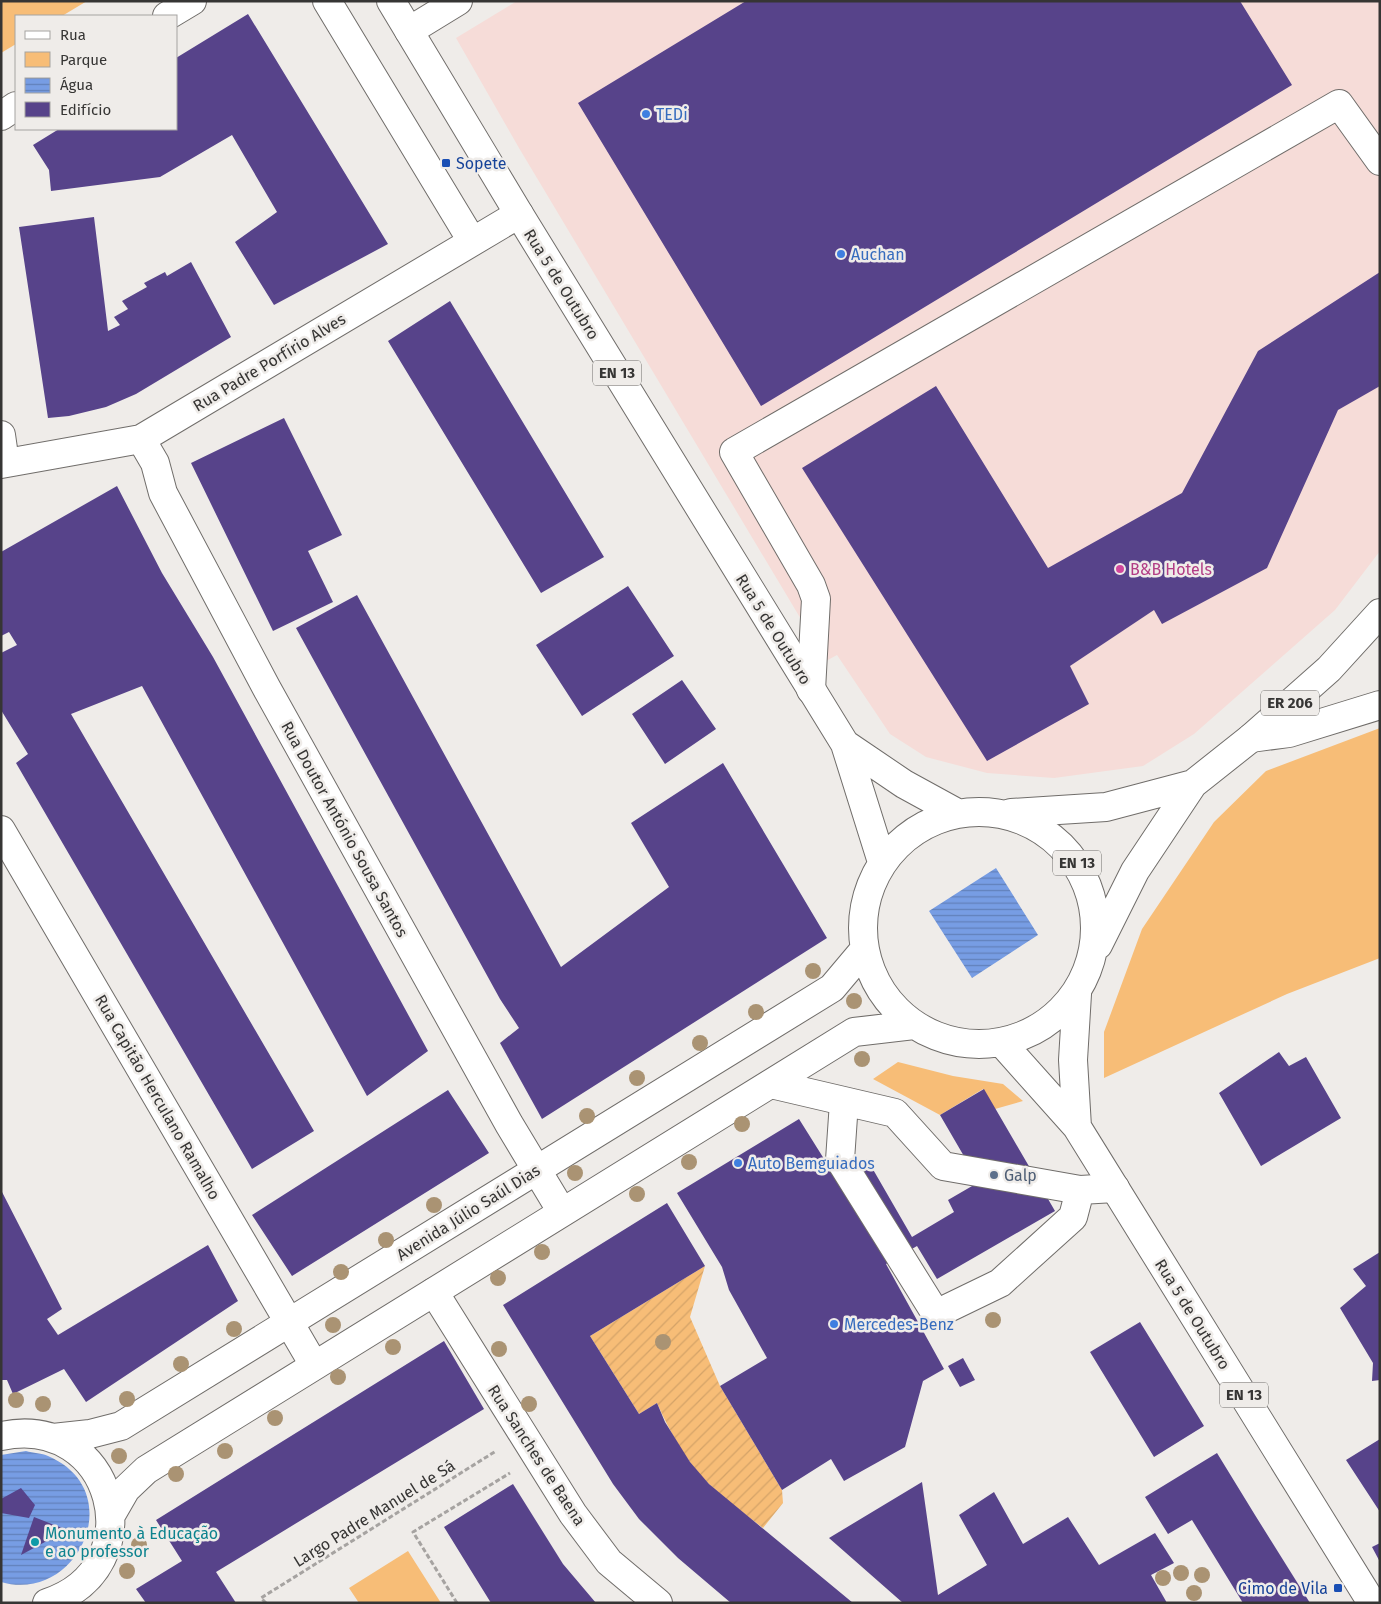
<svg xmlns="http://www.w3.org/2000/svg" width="1381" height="1604" viewBox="0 0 1381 1604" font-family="'Fira Sans',sans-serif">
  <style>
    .commercial { fill: #f6dcd8 }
    .green { fill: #f7bd77 }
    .garden { fill: url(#garden-furrows) }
    .water { fill: url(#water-rules) }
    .building { fill: #57438a }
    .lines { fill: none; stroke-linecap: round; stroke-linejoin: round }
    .minor-casing { stroke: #706d6a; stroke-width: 30 }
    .major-casing { stroke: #706d6a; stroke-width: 30 }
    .path { stroke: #a6a3a1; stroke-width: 3; stroke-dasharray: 5 2.5; stroke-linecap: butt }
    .minor { stroke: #fff; stroke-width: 28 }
    .major { stroke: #fff; stroke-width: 28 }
    .tree { fill: #aa9373 }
    .shop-dot { fill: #3f7fe0; stroke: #efece9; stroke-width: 2 }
    .transit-dot { fill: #1a4fb4; stroke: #efece9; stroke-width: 2 }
    .hotel-dot { fill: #d1479c; stroke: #efece9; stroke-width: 2 }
    .service-dot { fill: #5c6f8a; stroke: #efece9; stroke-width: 2 }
    .culture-dot { fill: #0f9aa8; stroke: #efece9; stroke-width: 2 }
    .labels { text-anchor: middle; stroke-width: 5; stroke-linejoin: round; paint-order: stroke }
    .shield { fill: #efece9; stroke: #6e6c6a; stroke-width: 1 }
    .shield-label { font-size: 15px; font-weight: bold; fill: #363534 }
    .shop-label { font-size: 16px; fill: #366cbe; stroke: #efece9; text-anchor: start }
    .transit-label { font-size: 16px; fill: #164399; stroke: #efece9; text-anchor: start }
    .street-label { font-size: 16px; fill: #363534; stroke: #efece9 }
    .hotel-label { font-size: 16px; fill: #b23c85; stroke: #efece9; text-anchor: start }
    .service-label { font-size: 16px; fill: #4e5e75; stroke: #efece9; text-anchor: start }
    .culture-label { font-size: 16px; fill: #0d838f; stroke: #efece9; text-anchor: start }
  </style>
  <defs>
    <pattern id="garden-furrows" width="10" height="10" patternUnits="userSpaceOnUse" patternTransform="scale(1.25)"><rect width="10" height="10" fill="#f7bd77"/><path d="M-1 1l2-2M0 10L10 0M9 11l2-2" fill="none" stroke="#d4a368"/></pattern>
    <pattern id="water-rules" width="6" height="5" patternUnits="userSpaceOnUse" patternTransform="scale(1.25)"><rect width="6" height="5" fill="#779de4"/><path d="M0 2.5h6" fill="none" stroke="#6281ba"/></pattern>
  </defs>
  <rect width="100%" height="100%" fill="#efece9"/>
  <path class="commercial" d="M 517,1 L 1380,1 L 1380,551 L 1335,610 L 1194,734 L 1143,766 L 1054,778 L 987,773 L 926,757 L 890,734 L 837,655 L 826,661 L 519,148 L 456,38 Z"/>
  <path class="green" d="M 1,1 L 87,1 L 62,16 L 16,16 L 16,44 L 1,53 Z
    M 1380,728 L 1380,958 L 1287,994 L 1104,1078 L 1104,1032 L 1142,929 L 1214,822 L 1266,771 Z
    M 898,1062 L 953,1076 L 1003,1084 L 1023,1101 L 995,1109 L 983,1089 L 940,1115 L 873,1079 Z
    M 408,1551 L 441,1603 L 359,1603 L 349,1588 Z"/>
  <path class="garden" d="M 705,1266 L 690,1317 L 720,1386 L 782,1490 L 783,1503 L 763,1528 C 745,1514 726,1500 709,1484 C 686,1462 670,1432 657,1403 L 639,1414 L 590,1336 Z"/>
  <path class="water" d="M 996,868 L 1038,935 L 972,978 L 929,911 Z
    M 26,1451 C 33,1453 42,1453 48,1456 C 130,1491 78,1604 1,1582 L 1,1455 Z"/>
  <path class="building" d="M 746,1 L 1240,1 L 1292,85 L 761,406 L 578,103 Z
    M 248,14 L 388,244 L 274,305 L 235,242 L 277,212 L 232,135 L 160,177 L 51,191 L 49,170 L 33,145 L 59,129 L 176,129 L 176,58 Z
    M 94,217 L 108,331 L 120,325 L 114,317 L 128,309 L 122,301 L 147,287 L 144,283 L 165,272 L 167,276 L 191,262 L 231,337 L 136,394 L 106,407 L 69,416 L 48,418 L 19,227 Z
    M 1380,272 L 1380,386 L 1338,410 L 1267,568 L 1162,624 L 1154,610 L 1070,666 L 1089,704 L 987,761 L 802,468 L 936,386 L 1048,568 L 1182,493 L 1258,351 Z
    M 450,301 L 604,557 L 541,593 L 388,341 Z
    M 284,418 L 342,535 L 308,551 L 333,602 L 273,631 L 191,463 Z
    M 117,486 L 162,573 L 213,657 L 428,1051 L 367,1096 L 142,686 L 71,714 L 314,1131 L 252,1169 L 16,763 L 28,754 L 1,710 L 1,653 L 17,645 L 9,632 L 1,636 L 1,552 Z
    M 628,586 L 674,656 L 582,716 L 536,645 Z
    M 357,595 L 561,967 L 669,887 L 631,823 L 723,763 L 827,938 L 542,1119 L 500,1043 L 519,1028 L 500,999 L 296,628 Z
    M 682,680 L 716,729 L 665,764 L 632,714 Z
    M 1279,1052 L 1289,1066 L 1306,1057 L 1341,1118 L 1261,1166 L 1219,1093 Z
    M 984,1089 L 1055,1211 L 937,1279 L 917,1246 L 886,1264 L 944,1369 L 923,1381 L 905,1447 L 844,1481 L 831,1459 L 782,1490 L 720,1386 L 767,1358 L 729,1290 L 722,1267 L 677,1193 L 799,1119 L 836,1178 L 867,1159 L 912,1237 L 954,1212 L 948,1200 L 979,1182 L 940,1115 Z
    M 448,1090 L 489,1153 L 292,1276 L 252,1215 Z
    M 1,1190 L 62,1309 L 47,1319 L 58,1335 L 208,1245 L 238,1301 L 86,1402 L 64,1369 L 13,1394 L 7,1380 L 1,1380 Z
    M 667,1203 L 705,1266 L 590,1336 L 639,1414 L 657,1403 L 665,1422 L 690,1462 L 709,1484 L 853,1603 L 731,1603 L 678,1558 L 639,1519 L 613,1484 L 503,1305 Z
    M 1380,1252 L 1380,1380 L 1372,1381 L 1373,1363 L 1340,1308 L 1366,1286 L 1353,1269 Z
    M 1140,1322 L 1204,1426 L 1154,1457 L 1090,1352 Z
    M 444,1341 L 484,1409 L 216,1572 L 236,1603 L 146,1603 L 136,1589 L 182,1561 L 156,1520 Z
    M 963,1358 L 975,1380 L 960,1387 L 948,1366 Z
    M 1380,1439 L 1380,1512 L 1346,1460 Z
    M 1217,1453 L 1255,1515 L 1310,1603 L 1243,1603 L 1192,1520 L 1168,1534 L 1145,1497 Z
    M 922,1482 L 938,1595 L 987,1565 L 959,1515 L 994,1492 L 1023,1544 L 1068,1517 L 1099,1565 L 1155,1533 L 1174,1563 L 1151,1575 L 1167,1603 L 903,1603 L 829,1538 Z
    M 513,1484 L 563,1564 L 596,1603 L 491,1603 L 444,1527 Z
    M 21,1488 L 35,1505 L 29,1518 L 1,1513 L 1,1499 Z
    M 34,1517 L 67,1530 L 21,1555 Z
    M 1380,1543 L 1380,1562 L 1372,1547 Z"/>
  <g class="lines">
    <g class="minor-casing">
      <path id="minor" d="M 327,1 L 472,241
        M 167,16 L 192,1
        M 409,31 L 458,1
        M 1,116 L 16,106
        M 1,435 L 5,463
        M 141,439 L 155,463 L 163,493 L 266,687 L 509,1124 L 562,1212
        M 1,464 L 141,439 L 519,214
        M 811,690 L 816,599 L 811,585 L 734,452 L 1339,104 L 1380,161
        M 1251,738 L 1289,733 L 1380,705
        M 1,830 L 314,1365
        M 771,1084 L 895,1113 L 943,1166 L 1080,1190
        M 844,1102 L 840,1160 L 936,1314 L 1000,1283 L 1073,1217 L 1080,1190 L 1115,1188
        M 434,1292 L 573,1514 L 609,1562 L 658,1603"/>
    </g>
    <g class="major-casing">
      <path id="major" d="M 391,1 L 519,214 L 845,744 L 882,862
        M 845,744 L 904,784 L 957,813
        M863 928a116 116 0 1 1 232 0a116 116 0 1 1-232 0Z
        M 1011,813 L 1106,807 L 1193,784
        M 1098,945 L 1135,871 L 1193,784 L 1251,738 L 1329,669 L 1380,613
        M 1077,994 L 1073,1060 L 1077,1127
        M 1002,1043 L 1077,1127 L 1372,1603
        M 1,1436 C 113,1412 156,1567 47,1603
        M 53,1438 L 90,1434 L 121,1426 L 832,988 L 864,950
        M 111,1515 L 126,1489 L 146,1470 L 854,1032 L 914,1025"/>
    </g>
    <path class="path" d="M 266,1603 L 261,1598 L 496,1451
      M 457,1603 L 413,1532 L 510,1473"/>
    <use href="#minor" class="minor"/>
    <use href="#major" class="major"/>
  </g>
  <g class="tree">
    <circle cx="813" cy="971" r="8"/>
    <circle cx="854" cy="1001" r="8"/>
    <circle cx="756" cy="1012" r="8"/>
    <circle cx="700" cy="1043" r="8"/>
    <circle cx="862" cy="1059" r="8"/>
    <circle cx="637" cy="1078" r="8"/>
    <circle cx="587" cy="1116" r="8"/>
    <circle cx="742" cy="1124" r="8"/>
    <circle cx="689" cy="1162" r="8"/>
    <circle cx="575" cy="1173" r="8"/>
    <circle cx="637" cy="1194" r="8"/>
    <circle cx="434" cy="1205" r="8"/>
    <circle cx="386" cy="1240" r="8"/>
    <circle cx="542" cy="1252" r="8"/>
    <circle cx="341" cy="1272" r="8"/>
    <circle cx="498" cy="1278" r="8"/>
    <circle cx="993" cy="1320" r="8"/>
    <circle cx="333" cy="1325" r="8"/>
    <circle cx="234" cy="1329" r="8"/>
    <circle cx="663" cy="1342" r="8"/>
    <circle cx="393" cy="1347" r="8"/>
    <circle cx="499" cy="1349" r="8"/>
    <circle cx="181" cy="1364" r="8"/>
    <circle cx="338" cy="1377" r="8"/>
    <circle cx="127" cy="1399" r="8"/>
    <circle cx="16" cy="1400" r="8"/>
    <circle cx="43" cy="1404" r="8"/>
    <circle cx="529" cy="1404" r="8"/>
    <circle cx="275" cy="1418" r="8"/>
    <circle cx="225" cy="1451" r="8"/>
    <circle cx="119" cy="1456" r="8"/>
    <circle cx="176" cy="1474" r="8"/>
    <circle cx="139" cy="1545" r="8"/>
    <circle cx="127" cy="1571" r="8"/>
    <circle cx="1181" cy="1573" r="8"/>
    <circle cx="1202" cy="1575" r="8"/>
    <circle cx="1163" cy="1578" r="8"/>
    <circle cx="1194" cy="1593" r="8"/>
  </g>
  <g class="shop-dot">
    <circle cx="646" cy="114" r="5"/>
    <circle cx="841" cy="254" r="5"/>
    <circle cx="738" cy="1163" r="5"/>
    <circle cx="834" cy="1324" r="5"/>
  </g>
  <g class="transit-dot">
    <rect x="441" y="158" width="10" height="10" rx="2.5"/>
    <rect x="1333" y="1583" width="10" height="10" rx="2.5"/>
  </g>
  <circle class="hotel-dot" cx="1120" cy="569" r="5"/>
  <circle class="service-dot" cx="994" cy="1175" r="5"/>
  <circle class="culture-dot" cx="35" cy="1542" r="5"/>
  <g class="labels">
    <g class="shield">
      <rect x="593" y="360.5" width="48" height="25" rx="4"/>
      <rect x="1261" y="690.5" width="58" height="25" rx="4"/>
      <rect x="1053" y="850.5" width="48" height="25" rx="4"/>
      <rect x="1220" y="1382.5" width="48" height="25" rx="4"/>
    </g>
    <g class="shield-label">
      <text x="617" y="378">EN 13</text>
      <text x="1290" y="708">ER 206</text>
      <text x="1077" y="868">EN 13</text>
      <text x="1244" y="1400">EN 13</text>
    </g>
    <g class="shop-label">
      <text x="656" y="120">TEDi</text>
      <text x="851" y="260">Auchan</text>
      <text x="748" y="1169">Auto Bemguiados</text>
      <text x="844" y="1330">Mercedes-Benz</text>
    </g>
    <g class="transit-label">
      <text x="456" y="169">Sopete</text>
      <text x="1328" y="1594" text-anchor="end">Cimo de Vila</text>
    </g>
    <g class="street-label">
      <text transform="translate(562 284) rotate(58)" y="6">Rua 5 de Outubro</text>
      <text transform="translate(269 362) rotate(-31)" y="6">Rua Padre Porfírio Alves</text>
      <text transform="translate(774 629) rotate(58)" y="6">Rua 5 de Outubro</text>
      <text transform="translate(345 829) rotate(61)" y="6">Rua Doutor António Sousa Santos</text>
      <text transform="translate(158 1097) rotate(60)" y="6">Rua Capitão Herculano Ramalho</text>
      <text transform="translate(468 1212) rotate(-32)" y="6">Avenida Júlio Saúl Dias</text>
      <text transform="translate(1193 1314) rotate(58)" y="6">Rua 5 de Outubro</text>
      <text transform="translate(537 1455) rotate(57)" y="6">Rua Sanches de Baena</text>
      <text transform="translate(374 1513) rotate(-32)" y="6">Largo Padre Manuel de Sá</text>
    </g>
    <g class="hotel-label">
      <text x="1130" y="575">B&amp;B Hotels</text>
    </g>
    <g class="service-label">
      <text x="1004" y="1181">Galp</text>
    </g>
    <g class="culture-label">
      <text x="45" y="1539">Monumento à Educação<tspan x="45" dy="18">e ao professor</tspan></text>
    </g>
  </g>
  <rect width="1381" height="1604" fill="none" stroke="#363534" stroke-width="5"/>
  <rect x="15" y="15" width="162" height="115" fill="#efece9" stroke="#a5a3a1"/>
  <rect x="25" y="31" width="25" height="8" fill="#ffffff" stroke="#a5a3a1"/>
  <text x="60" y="40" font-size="15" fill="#363534">Rua</text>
  <rect x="25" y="52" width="25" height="15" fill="#f7bd77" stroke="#a5a3a1"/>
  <text x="60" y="65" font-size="15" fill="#363534">Parque</text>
  <rect x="25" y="78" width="25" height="15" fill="url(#water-rules)" stroke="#a5a3a1"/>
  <text x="60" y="90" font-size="15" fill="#363534">Água</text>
  <rect x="25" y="102" width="25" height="15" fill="#57438a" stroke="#a5a3a1"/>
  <text x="60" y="115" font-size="15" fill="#363534">Edifício</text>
</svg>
